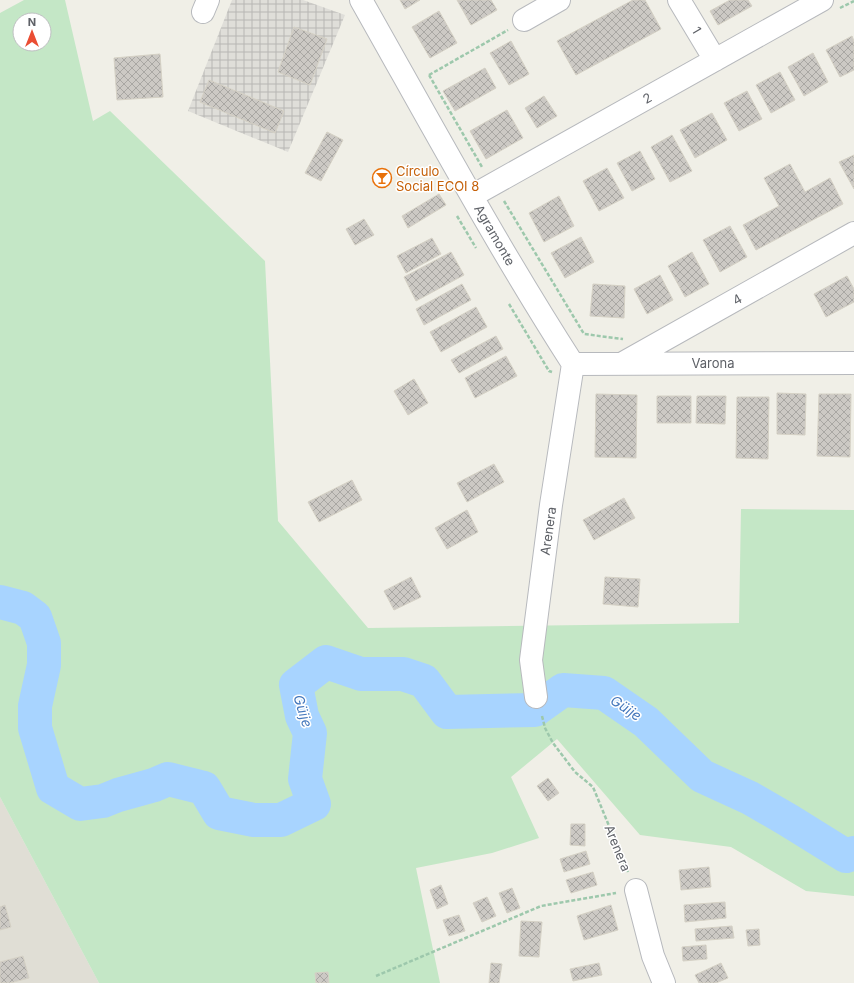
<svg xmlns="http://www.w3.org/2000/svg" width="854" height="983" viewBox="0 0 854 983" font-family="Inter,sans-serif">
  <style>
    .industrial { fill: url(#industrial-grid) }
    .education { fill: #e0ded5 }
    .green { fill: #c4e7c6; fill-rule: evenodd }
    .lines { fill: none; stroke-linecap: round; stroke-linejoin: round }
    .stream { stroke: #a8d4ff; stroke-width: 5.5 }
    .river { stroke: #a8d4ff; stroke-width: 34 }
    .building { fill: url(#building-cross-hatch); stroke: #d5d1c5 }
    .minor-casing { stroke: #b7b9bd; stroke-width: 24 }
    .path { stroke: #9dc8ac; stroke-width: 2.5; stroke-dasharray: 4 2; stroke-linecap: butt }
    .minor { stroke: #fff; stroke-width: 22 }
    .labels { text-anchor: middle; stroke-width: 3; stroke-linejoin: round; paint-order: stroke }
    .street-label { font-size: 13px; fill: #5e6167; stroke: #fff }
    .food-label { font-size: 13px; fill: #c56008; stroke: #fff; text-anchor: start }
    .water-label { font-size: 14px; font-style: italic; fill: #4578bc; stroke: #fff }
  </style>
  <defs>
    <pattern id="industrial-grid" width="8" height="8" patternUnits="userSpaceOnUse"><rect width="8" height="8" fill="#dfded9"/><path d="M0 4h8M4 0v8" fill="none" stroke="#b8b7b4"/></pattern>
    <pattern id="building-cross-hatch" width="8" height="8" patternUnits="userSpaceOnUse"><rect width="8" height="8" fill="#ccc9c4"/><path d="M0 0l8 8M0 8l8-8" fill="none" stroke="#a9a7a3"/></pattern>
  </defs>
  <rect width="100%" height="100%" fill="#f0efe7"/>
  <path class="industrial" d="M 232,0 L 303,0 L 345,15 L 288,152 L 188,111 Z"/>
  <path class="education" d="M 0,797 L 99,983 L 0,983 Z"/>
  <path class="green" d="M 24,0 L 65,0 L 93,121 L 110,111 L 265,261 L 278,521 L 368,628 L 739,623 L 741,509 L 854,510 L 854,896 L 806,891 L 731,847 L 640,835 L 557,739 L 511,777 L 539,838 L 492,853 L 416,868 L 440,983 L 99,983 L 0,797 L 0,13 ZM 20,20 L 44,20 L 44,44 L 20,44 Z"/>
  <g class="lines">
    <path class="stream" d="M 846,856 L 854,860"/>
    <path class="river" d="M 0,602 L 23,608 L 35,617 L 44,643 L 44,665 L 35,706 L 35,728 L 53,788 L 80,804 L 103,801 L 118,795 L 154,785 L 168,779 L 204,788 L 219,813 L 254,820 L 281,820 L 314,804 L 305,779 L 310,733 L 302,716 L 296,685 L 326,662 L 361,674 L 403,674 L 424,681 L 447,712 L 535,710 L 563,690 L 604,693 L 646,722 L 702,776 L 750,798 L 788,820 L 846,856 L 854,853"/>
  </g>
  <path class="building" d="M 400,0 L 420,0 L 405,9 Z
    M 457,0 L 491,0 L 497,10 L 471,25 Z
    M 633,0 L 645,0 L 661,29 L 576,75 L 557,41 Z
    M 730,0 L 748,0 L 752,6 L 718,25 L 710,11 Z
    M 439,11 L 457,43 L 430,58 L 412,27 Z
    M 294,27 L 327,39 L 310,85 L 278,72 Z
    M 852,36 L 854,41 L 854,70 L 840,77 L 826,50 Z
    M 511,41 L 529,74 L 509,85 L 490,53 Z
    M 813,53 L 828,82 L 804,96 L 788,67 Z
    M 160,54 L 163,97 L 117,100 L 114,58 Z
    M 485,68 L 496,88 L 455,111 L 443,91 Z
    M 780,72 L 795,100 L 771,113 L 756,85 Z
    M 209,80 L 284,111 L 275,133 L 200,102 Z
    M 747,91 L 762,119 L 739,131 L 724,103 Z
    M 544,96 L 557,116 L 537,128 L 525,108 Z
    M 507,110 L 523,138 L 486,159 L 470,131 Z
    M 712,113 L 727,140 L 695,158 L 680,130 Z
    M 327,132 L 343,140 L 321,181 L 305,173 Z
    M 672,135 L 692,171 L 670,182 L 651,147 Z
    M 640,151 L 655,179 L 632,191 L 617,163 Z
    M 854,155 L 854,189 L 839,162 Z
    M 790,164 L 805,192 L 830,178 L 843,204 L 756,250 L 743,225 L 779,206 L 764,178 Z
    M 607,168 L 624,198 L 599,211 L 583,181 Z
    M 439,194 L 446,205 L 408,228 L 402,216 Z
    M 559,196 L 574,226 L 544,242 L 529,213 Z
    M 364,219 L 374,235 L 355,245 L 346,229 Z
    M 730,226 L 747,257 L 720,272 L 703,240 Z
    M 581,237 L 594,262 L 565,278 L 551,253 Z
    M 432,238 L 441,254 L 406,273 L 397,256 Z
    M 451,252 L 464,275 L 416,301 L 404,277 Z
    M 692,252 L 709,284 L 685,297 L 668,266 Z
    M 660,275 L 673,300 L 647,314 L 634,289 Z
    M 847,276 L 854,289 L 854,302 L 826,317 L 814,294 Z
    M 462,284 L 471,300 L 424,325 L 416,309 Z
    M 593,284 L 625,286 L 624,318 L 590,316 Z
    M 476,307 L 487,327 L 441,352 L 430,332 Z
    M 496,336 L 503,349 L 459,373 L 451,360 Z
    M 506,356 L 517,376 L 475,398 L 465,378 Z
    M 414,379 L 428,403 L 408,415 L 394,391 Z
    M 777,393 L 806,394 L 805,435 L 777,434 Z
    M 596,394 L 637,395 L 636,458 L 595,457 Z
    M 819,394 L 851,394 L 850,457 L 817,456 Z
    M 657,396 L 691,396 L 691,423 L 657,423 Z
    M 697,396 L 726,396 L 725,424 L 696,423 Z
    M 737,397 L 769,397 L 768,459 L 736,458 Z
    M 494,464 L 504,482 L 467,502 L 457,483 Z
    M 352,480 L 362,500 L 319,522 L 308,502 Z
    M 624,498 L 635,518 L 594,540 L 583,520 Z
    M 467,510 L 478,532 L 447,549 L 435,528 Z
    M 411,577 L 421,597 L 394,610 L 384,591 Z
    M 605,577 L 640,579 L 638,607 L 603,604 Z
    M 548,778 L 559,793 L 548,801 L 537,786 Z
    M 571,824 L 585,824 L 585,846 L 570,845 Z
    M 586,851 L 590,864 L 564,872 L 560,859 Z
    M 709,867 L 711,887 L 681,890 L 679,870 Z
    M 593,872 L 597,885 L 571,893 L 566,880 Z
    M 441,885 L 448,904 L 437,909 L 430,890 Z
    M 512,888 L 520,908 L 507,913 L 499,893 Z
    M 487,897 L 496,916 L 482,922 L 473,903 Z
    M 725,902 L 726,918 L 685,922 L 684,905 Z
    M 5,905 L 11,927 L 0,930 L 0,907 Z
    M 611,905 L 618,930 L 584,940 L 577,916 Z
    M 459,915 L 465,931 L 449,936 L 443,920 Z
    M 521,921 L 542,922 L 539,957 L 519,956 Z
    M 732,926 L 734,938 L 696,941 L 695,929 Z
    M 759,929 L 760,945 L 748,946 L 746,930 Z
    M 706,945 L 707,959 L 683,961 L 682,947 Z
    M 23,956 L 29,978 L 10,983 L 0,983 L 0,962 Z
    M 491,963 L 502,964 L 499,983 L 489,983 Z
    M 599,963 L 602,975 L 573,981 L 570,969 Z
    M 721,963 L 728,978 L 716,983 L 699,983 L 695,975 Z
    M 328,972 L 329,983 L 316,983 L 315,973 Z"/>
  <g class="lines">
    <g class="minor-casing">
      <path id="minor" d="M 361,0 C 430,122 497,246 573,364
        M 679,0 L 715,60
        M 203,12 L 208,0
        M 524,20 L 559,0
        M 472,196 L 822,0
        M 623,363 L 854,233
        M 573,364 L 854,363
        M 536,697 L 531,660 L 551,505 L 573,364
        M 636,890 L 653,956 L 664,983"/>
    </g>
    <path class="path" d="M 840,8 L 854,1
      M 429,75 L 482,167
      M 429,75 L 508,30
      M 504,201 L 584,334 L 623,339
      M 457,216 L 476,248
      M 509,304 L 549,371 L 552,372
      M 542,716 L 545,728 L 553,743 L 575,772 L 593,787 L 628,872
      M 376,976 L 541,906 L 616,893"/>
    <use href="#minor" class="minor"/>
  </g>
  <defs>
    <g id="bar-ring" transform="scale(1)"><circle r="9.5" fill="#fff" stroke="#e8710a" stroke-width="1.5"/><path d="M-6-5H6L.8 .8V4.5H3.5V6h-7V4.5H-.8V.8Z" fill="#e8710a"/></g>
  </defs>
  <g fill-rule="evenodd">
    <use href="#bar-ring" x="382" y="178"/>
  </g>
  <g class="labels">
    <g class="street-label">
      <text transform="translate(697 30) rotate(59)" y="5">1</text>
      <text transform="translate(647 98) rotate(-29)" y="5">2</text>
      <text transform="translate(495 235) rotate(60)" y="5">Agramonte</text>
      <text transform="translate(737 299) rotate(-29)" y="5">4</text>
      <text x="713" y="368">Varona</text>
      <text transform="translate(548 531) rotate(-82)" y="5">Arenera</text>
      <text transform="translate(618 848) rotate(68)" y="5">Arenera</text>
    </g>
    <g class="food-label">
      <text x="396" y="176">Círculo<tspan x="396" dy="15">Social ECOI 8</tspan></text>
    </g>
    <g class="water-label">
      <text transform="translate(626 708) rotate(34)" y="5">Güije</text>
      <text transform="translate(303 711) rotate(73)" y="5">Güije</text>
    </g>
  </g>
  <g transform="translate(32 32)"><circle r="19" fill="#ffffff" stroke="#bfc0c2"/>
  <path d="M0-3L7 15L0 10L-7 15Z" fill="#ea4d33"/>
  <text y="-6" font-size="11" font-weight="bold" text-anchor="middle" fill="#5e6167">N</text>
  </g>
</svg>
